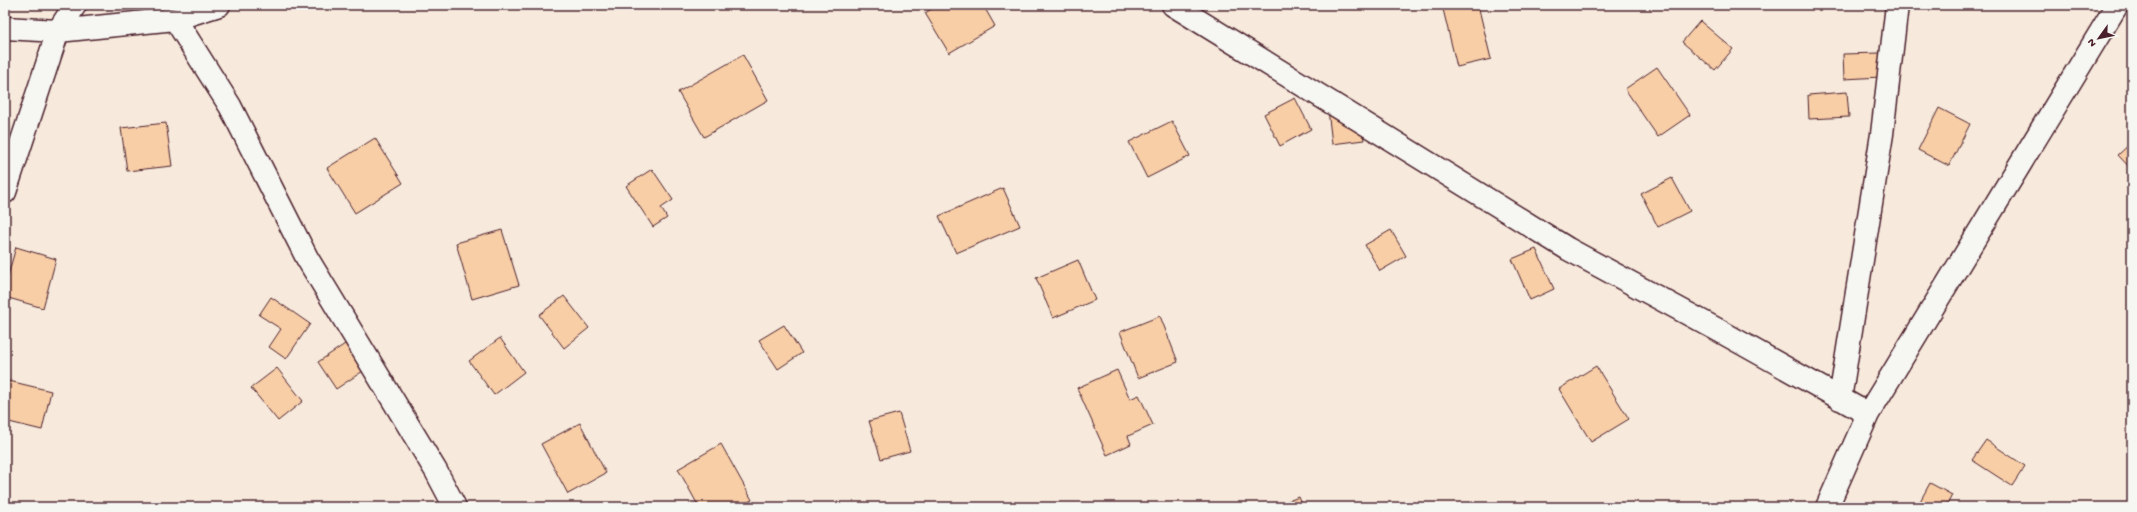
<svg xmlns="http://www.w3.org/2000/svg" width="2137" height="512" viewBox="0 0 2137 512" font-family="'Gochi Hand',sans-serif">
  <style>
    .building { fill: #f8cea7; stroke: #4a1f2b }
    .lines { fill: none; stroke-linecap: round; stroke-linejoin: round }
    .street-casing { stroke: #4a1f2b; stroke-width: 25 }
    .street { stroke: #f6f6f2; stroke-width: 22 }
  </style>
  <rect width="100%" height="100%" fill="#f7eadc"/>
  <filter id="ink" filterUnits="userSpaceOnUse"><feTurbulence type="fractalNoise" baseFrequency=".025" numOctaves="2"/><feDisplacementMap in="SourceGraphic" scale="8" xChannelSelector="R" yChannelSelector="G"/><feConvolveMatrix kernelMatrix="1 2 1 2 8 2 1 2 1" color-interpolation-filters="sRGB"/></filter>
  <g filter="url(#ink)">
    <path class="building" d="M 938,5 L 983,5 L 995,26 L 949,53 L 925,13 Z
      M 1442,5 L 1478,5 L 1491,59 L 1457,67 Z
      M 1700,21 L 1733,49 L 1715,70 L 1682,42 Z
      M 1880,53 L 1881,77 L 1844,79 L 1843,54 Z
      M 743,55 L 768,100 L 704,137 L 678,92 Z
      M 1657,67 L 1690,115 L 1658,137 L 1625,89 Z
      M 1847,92 L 1849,117 L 1809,119 L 1808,95 Z
      M 1295,98 L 1311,129 L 1280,146 L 1264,114 Z
      M 1359,106 L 1364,140 L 1332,144 L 1328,110 Z
      M 1939,108 L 1970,124 L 1949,166 L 1918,150 Z
      M 1172,121 L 1190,156 L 1147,178 L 1129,142 Z
      M 166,123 L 172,166 L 127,171 L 121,128 Z
      M 375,138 L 403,183 L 355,213 L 327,168 Z
      M 2132,142 L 2132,170 L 2118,155 Z
      M 652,169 L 673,200 L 661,208 L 667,218 L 653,227 L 626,186 Z
      M 1672,178 L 1690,211 L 1658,227 L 1641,194 Z
      M 1003,188 L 1020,226 L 956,253 L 939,216 Z
      M 502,230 L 519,285 L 472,299 L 456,243 Z
      M 1391,230 L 1406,256 L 1380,271 L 1365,245 Z
      M 16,247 L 56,259 L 43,308 L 5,297 L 5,286 Z
      M 1536,249 L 1554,289 L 1530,300 L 1512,259 Z
      M 1078,260 L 1095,300 L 1053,318 L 1036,278 Z
      M 564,296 L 589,328 L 564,348 L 539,315 Z
      M 271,297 L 310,324 L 286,359 L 269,347 L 281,329 L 259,315 Z
      M 1160,316 L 1178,362 L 1138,378 L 1120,332 Z
      M 784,325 L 802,353 L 778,369 L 759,340 Z
      M 500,338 L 524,372 L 494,395 L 469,361 Z
      M 351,340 L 369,367 L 336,389 L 318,362 Z
      M 1596,366 L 1629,419 L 1591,442 L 1559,389 Z
      M 277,368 L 303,401 L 278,421 L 251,388 Z
      M 1117,370 L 1130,399 L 1139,395 L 1153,425 L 1128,436 L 1131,444 L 1107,455 L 1077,388 Z
      M 5,380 L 51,391 L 42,430 L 5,421 Z
      M 899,413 L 910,451 L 881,459 L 869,421 Z
      M 580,423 L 606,473 L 568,494 L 541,444 Z
      M 1986,440 L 2025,466 L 2012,486 L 1972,460 Z
      M 721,444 L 752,500 L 739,507 L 699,507 L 678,469 Z
      M 1930,483 L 1952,495 L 1946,507 L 1917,507 Z
      M 1299,497 L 1303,507 L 1272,507 Z"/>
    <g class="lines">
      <g class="street-casing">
        <path id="street" d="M 1173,5 L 1568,249 L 1718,330 L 1868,414
          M 175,19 L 230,106 L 307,258 L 436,471 L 455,507
          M 5,28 L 58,31 L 175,19 L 219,5
          M 5,192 L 58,31 L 75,5
          M 1840,399 L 1882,134 L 1897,5
          M 1827,507 L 1868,414 L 2117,5"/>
      </g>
      <use href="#street" class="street"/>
    </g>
  </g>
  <rect width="2137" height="512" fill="none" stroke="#f6f6f2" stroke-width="20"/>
  <rect x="10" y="10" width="2117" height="492" fill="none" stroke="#4a1f2b" stroke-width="1.5" filter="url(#ink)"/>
  <g transform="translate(2099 38) rotate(237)" stroke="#f6f6f2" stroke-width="3" paint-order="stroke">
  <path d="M0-3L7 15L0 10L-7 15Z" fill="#4a1f2b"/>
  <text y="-6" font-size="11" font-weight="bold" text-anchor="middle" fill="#4a1f2b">N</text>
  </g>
</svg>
